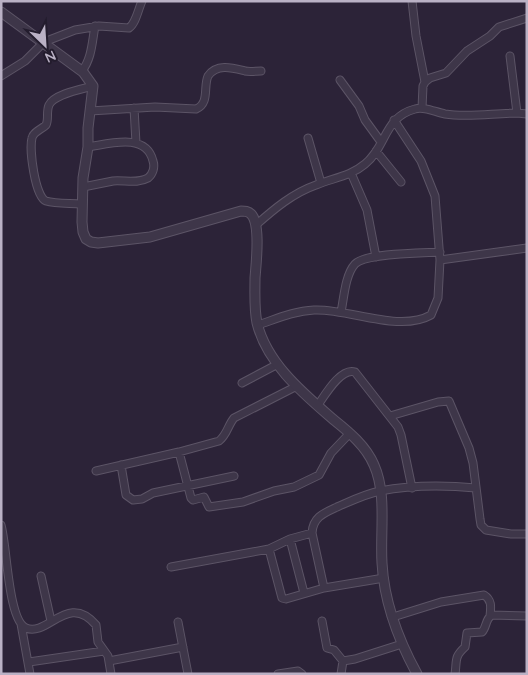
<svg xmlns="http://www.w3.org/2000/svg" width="528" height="675" viewBox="0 0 528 675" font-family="Quicksand,sans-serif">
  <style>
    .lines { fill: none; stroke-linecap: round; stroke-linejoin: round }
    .minor-casing { stroke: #5c5466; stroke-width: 9 }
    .tertiary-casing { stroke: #5c5466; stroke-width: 11 }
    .minor { stroke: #3e3649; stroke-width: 7 }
    .tertiary { stroke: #3e3649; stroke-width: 9 }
  </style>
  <rect width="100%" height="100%" fill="#2c2338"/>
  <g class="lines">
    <g class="minor-casing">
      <path id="minor" d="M 412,1 L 416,36 L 425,82
        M 510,56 L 517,113
        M 82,71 C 92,58 92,42 95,26
        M 1,76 L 25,61 L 44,42 L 75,30 L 99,26 L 129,28 C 136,23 138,10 142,1
        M 340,80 L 359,106 L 365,120 L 381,142
        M 134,108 L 136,143
        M 422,108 L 423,86 L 425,82 L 430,78 L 446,73 L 467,51 L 490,36 L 499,27 L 527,18
        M 90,111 L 155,107 L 196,109 C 210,103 203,87 208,76 C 217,63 233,68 245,71 C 250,72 256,71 261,71
        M 308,138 L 321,183
        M 376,151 L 401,182
        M 351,173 L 367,210 L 376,257
        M 83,187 C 93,185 103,183 113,181 C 125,180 137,184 148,178 C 153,174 155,167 153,161 C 146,132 109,144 88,147
        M 81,204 C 71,203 56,204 46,201 C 35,197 29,149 32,138 C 33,132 42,129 46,125 C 49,119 46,112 49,105 C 54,94 82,89 93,86
        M 256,225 C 274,209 293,193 316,185 C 333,178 351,176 365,164 C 387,146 384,117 415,109 C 424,106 435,112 445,114 C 468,118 494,113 517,113 L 527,114
        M 440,260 L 527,248
        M 341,312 C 344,298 345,275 355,264 C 365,253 423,253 440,252
        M 258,325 C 276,319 294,311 314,310 C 348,308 399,333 431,315 L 438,298 L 440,260 L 435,196 L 421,161 L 394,120
        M 242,383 L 278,364
        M 318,405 C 325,395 341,367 355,372 L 398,427 L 401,435 L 412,488
        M 390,416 L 438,402 L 449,401 L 469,448 L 473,463 L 480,519 L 481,525 L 486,530 L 511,534 L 527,534
        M 179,452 L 191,498 L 193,500 L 204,497 L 209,507 L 243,502 L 274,491 L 294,487 L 319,475 L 331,453 L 350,433
        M 121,465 L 126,495 L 133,500 L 142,499 L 153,493 L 234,476
        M 96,471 L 179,452 L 219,441 C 227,435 228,425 234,418 L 297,386
        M 1,525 C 7,545 8,621 26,628 C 48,637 68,592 96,625 L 98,642 L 108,656 L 111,674
        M 290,539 L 304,593
        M 269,549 L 282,598 L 286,599 L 324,588 L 384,578
        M 171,567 L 269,549 L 290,539 L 312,533
        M 41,576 L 51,621
        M 324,588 L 312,533 C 313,517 324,513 337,507 C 351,501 365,494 380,491 C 411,485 445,485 476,488
        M 393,617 L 441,602 L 484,595 C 492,600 491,607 490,616
        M 322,621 L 327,648 L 334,650 L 343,661 L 355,659 L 402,644
        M 178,622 L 188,674
        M 21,624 L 30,674
        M 109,661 L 183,647
        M 29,662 L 104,651
        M 278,674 L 298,671 L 302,674
        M 341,674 L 343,661
        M 455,674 C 457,660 454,657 465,647 L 467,633 L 482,632 C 487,627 485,619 492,615 L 527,616"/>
    </g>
    <g class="tertiary-casing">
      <path id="tertiary" d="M 1,12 L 83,72 L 93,86 L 88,128 L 88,147 L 83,178 L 82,222 L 83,232 L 86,239 L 91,242 L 98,243 L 150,237 L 241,211 C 245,211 248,211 251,214 C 261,224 256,264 255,278 C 255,293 254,308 257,323 C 267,364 304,394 334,420 C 349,432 366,446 374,465 C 387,494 380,531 382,563 C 384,601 399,641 417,674"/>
    </g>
    <use href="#minor" class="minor"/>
    <use href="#tertiary" class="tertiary"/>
  </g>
  <rect width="528" height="675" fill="none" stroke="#bab1c5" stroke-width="5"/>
  <g transform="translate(45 45) rotate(155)" stroke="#231c2d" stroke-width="4" paint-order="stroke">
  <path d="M0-4L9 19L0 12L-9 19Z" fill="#bab1c5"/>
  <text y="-8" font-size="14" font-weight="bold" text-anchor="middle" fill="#bab1c5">N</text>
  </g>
</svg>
